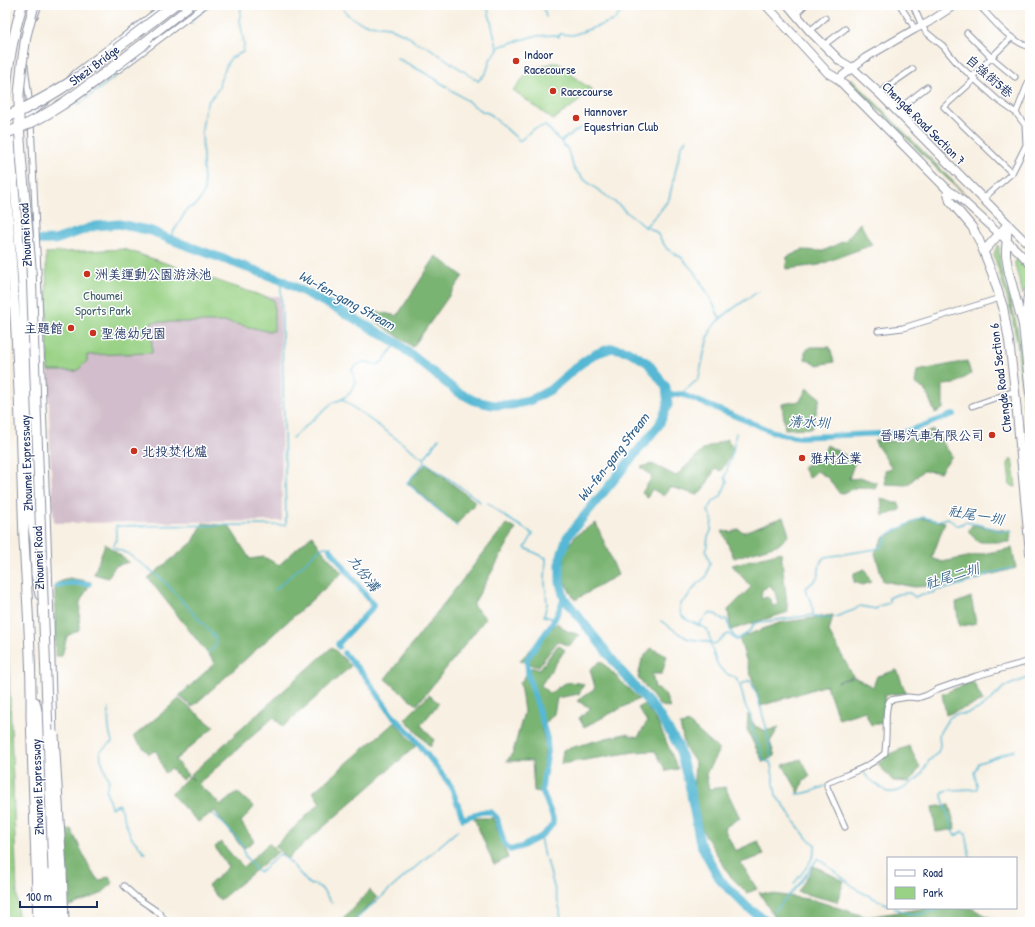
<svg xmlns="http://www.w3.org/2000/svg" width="1035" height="927" viewBox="0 0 1035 927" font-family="'Patrick Hand','LXGW WenKai TC',sans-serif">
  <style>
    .industrial { fill: #d1bdcb }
    .green { fill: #99d285; stroke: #5a8072 }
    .forest { fill: #7ab472; stroke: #4a7268; fill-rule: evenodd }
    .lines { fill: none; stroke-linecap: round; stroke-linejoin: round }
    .stream { stroke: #56b8d4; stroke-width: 1.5 }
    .canal { stroke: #56b8d4; stroke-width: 5.5 }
    .river { stroke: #56b8d4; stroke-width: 9 }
    .street-casing { stroke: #8a90a0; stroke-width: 7 }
    .secondary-casing { stroke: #8a90a0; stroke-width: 9 }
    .primary-casing { stroke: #8a90a0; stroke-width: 10 }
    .highway-casing { stroke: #8a90a0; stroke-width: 11 }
    .street { stroke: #fff; stroke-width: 5 }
    .secondary { stroke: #fff; stroke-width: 7 }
    .primary { stroke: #fff; stroke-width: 8 }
    .highway { stroke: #fff; stroke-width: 9 }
    .street-bridge-casing { stroke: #8a90a0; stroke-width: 7; stroke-linecap: butt }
    .secondary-bridge-casing { stroke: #8a90a0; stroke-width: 9; stroke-linecap: butt }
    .highway-bridge-casing { stroke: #8a90a0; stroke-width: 11; stroke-linecap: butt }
    .street-bridge { stroke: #fff; stroke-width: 5 }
    .secondary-bridge { stroke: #fff; stroke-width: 7 }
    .highway-bridge { stroke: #fff; stroke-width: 9 }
    .poi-dot { fill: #c8321e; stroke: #fff; stroke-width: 1.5 }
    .labels { text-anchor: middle; stroke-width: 3; stroke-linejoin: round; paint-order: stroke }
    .poi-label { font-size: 13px; fill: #1b2f5e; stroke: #fff; text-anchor: start }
    .street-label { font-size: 13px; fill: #1b2f5e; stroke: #fff }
    .park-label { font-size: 13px; fill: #41606a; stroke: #fff }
    .water-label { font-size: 14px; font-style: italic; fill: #305f87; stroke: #fff }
  </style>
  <rect width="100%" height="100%" fill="#fff"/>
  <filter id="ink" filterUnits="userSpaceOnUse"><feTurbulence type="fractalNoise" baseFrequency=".025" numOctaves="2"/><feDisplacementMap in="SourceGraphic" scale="8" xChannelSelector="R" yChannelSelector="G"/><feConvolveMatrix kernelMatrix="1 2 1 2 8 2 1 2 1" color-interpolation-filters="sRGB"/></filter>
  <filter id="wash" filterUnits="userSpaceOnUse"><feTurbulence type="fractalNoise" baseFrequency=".012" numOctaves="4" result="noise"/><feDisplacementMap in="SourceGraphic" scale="16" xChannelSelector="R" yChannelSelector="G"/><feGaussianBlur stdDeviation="0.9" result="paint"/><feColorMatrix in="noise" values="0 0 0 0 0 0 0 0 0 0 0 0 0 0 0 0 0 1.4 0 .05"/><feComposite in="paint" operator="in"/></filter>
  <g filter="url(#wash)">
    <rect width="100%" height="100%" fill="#f8f0e2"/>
    <path class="industrial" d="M 123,250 L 262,296 L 280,296 L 282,521 L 54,523 L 50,449 L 46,256 Z"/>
    <path class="green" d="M 552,63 L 557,63 L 562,65 L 579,81 L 591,89 L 593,91 L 553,120 L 513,90 L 525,76 L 538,68 Z
      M 997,245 L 999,246 L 1000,265 L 1014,314 L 1020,344 L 1030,452 L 1030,478 L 1017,343 L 1011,311 L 994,255 L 995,251 Z
      M 124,249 L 274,300 L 274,331 L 267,331 L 227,322 L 152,322 L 152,353 L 87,355 L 87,361 L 77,371 L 48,371 L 46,253 Z
      M 1017,259 L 1030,272 L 1030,284 C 1026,287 1024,290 1023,295 L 1015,265 L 1015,262 Z
      M 1011,459 L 1012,459 L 1016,487 L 1010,485 L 1008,464 Z
      M 5,640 L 7,640 L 9,672 L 18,922 L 5,922 Z"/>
    <path class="forest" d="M 851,78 L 968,197 L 942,174 L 849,80 Z
      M 860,223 L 872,245 L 847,254 L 819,265 L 786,269 L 787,257 L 802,250 L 823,251 L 846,240 Z
      M 436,256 L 463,276 L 413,347 L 370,317 L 375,311 L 397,316 Z
      M 811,347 L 830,347 L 834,362 L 817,365 L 805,359 L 805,351 Z
      M 967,361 L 971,374 L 955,384 L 943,385 L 943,409 L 935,413 L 926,391 L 915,383 L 917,371 Z
      M 807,388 L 820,398 L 812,428 L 785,429 L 782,404 L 800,401 Z
      M 934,430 L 952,456 L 940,472 L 923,471 L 907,485 L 885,484 L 885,470 L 892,468 L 874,441 L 902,441 Z
      M 727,439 L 734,450 L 721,471 L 715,469 L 706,485 L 698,495 L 670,487 L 664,496 L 652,489 L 647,498 L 642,493 L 652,477 L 641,467 L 652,464 L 676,476 L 704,449 Z
      M 827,445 L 855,461 L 849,479 L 862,478 L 877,483 L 875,489 L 858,487 L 840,494 L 828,478 L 817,471 L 809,478 L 802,467 L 822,457 Z
      M 426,464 L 476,502 L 456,525 L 408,482 Z
      M 881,498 L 894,503 L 899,503 L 901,510 L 883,516 Z
      M 783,517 L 789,534 L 780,544 L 734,558 L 722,531 L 731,532 L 738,529 L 744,532 Z
      M 920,518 L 945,522 L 932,558 L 942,562 L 1012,548 L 1016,568 L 953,585 L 914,587 L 883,581 L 875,553 L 883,538 Z
      M 203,523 L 229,526 L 250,559 L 264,557 L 279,565 L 312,535 L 321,549 L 342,573 L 192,707 L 179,696 L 215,663 L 148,578 L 193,542 Z
      M 596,523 L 618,575 L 575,600 L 562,578 L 565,550 L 576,535 Z
      M 506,524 L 516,529 L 473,605 L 486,618 L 417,705 L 385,679 Z
      M 972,525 L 1010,531 L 1010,542 L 979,542 L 968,532 Z
      M 105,544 L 129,562 L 115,566 L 108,578 L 94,574 Z
      M 781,552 L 788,612 L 731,630 L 728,610 L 751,587 L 732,565 ZM 770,585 L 775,592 L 778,605 L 773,606 L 771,600 L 767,597 L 761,599 L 762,590 Z
      M 865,569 L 871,582 L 863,585 L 854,582 L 854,573 Z
      M 69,578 L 91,582 L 80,602 L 79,630 L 67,636 L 62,656 L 55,656 L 55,584 Z
      M 971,597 L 976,623 L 959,627 L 956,603 Z
      M 833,615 L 829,632 L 853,676 L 837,682 L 854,677 L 873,687 L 877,676 L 897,670 L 906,693 L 885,695 L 883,723 L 871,725 L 865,711 L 839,719 L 826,685 L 761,706 L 739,638 L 779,623 Z
      M 557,623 L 567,631 L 580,635 L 569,646 L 558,641 L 538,667 L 520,660 Z
      M 558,645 L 565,650 L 541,685 L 550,694 C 563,683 566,680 584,684 L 579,694 L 557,698 L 554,714 L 541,728 L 546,746 L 540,792 L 534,791 L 532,761 L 507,761 L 513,752 L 524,712 L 520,683 L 532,667 L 539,670 Z
      M 332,647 L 351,666 L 283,727 L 274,717 L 198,784 L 221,805 L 237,792 L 254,807 L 241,822 L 254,841 L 243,849 L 215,811 L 198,822 L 171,794 L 189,776 L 194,781 L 190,775 Z
      M 651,648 L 667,656 L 662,674 L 652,674 L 655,688 L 665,694 L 670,708 L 659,705 L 648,690 L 638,678 L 642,659 Z
      M 601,661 L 639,699 L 584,727 L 579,718 L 591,708 L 577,701 L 595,688 L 590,669 Z
      M 973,681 L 983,701 L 946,715 L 942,694 Z
      M 429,695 L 439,703 L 421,725 L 434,740 L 430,747 L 405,719 Z
      M 179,699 L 214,727 L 175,760 L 188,775 L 182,780 L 171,769 L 165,773 L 156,750 L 149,754 L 133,737 Z
      M 645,704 L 659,725 L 678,769 L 666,771 L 655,751 L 634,752 L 561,764 L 563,750 L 606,738 L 625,734 L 638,737 L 647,722 L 638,708 Z
      M 748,714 L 755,726 L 766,731 L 779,727 L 770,742 L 775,756 L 763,762 L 747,730 Z
      M 395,722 L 416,746 L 287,859 L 275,846 L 320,803 L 313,792 Z
      M 689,723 L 719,750 L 706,774 L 709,789 L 725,787 L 740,818 L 724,828 L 735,851 L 758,841 L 764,855 L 741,863 L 757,889 L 747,893 L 731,877 L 702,830 L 693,794 L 695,762 L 685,748 L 680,725 Z
      M 909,746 L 920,767 L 910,782 L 893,781 L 878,764 L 887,755 Z
      M 801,759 L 810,776 L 803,782 L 799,793 L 783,765 Z
      M 949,805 L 956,829 L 936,832 L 932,807 Z
      M 474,818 L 493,818 L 508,858 L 494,865 Z
      M 71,829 L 92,872 L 99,881 L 109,876 L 113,883 L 101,894 L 67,907 L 64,830 Z
      M 221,842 L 232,855 L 244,867 L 269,843 L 278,852 L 220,900 L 208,886 L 228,867 L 215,847 Z
      M 814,866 L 844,881 L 837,902 L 798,892 Z
      M 370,890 L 377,898 L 356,919 L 358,922 L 340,922 Z
      M 759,892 L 814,900 L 867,917 L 926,908 L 971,908 L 999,922 L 781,922 L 776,920 Z"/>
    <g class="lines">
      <path class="stream" d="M 340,5 L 348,15 L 357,21 L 369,25 L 389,27 L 408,36 L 415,42 L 428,47 L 478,81 L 486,73 L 491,58 L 498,50 L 498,48 L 497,47 L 487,5
        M 543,5 L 546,17
        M 192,23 L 190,21 L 211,5
        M 498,48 L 501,46 L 534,36 L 556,35 L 559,37 L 560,34 L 573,35 L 615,20 C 620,10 629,9 639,8 L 641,5
        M 397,58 L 425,73 L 446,86 L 480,110 L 490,114 L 520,141 L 533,129 L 545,126 C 552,130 554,137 561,141 L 563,146 L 567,148 L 574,169 L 586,181 L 620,206 L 626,212 L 635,218 L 645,227
        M 78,105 L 196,15
        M 686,140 L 681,147 L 669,199 L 660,211 L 645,227 L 651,229 L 656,232 L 667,249 L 682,258 L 696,274 L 713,303 L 720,319
        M 561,141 L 581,128
        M 169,239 L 188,208 L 195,206 L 202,197 L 204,191 L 202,129 L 205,109 L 208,102 L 219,88 L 220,81 L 228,62 L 231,58 L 243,52 L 244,44 L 240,20 L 241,5
        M 681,394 L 696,381 L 699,377 C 702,365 706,338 712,328 C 720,315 747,300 759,291
        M 342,399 L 424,459 L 425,462 L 477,499 L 480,502
        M 292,438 L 332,403 L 342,399 L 350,393 L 355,384 L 354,377 L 352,369 C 362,361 364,360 377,365 L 382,362 L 397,343
        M 424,459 L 439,438
        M 425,462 L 407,483 L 457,526
        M 488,503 L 504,516 L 533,534 L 525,548 L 546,558 L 545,582 L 547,604 L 544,616 L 555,619
        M 275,590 L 321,548 L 326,547 L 330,549
        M 369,605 L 375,603
        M 813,614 L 812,602 L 806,593 L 806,588 C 809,585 814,582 816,579 C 821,572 817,562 825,557 L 876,549 L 882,546 L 889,534 L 923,517 L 937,521 L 948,518 L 956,525 L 960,525 L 965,522 L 981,525 L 1000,531 L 1012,532
        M 661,621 L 683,636 L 689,639 L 705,641 L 713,644 L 716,643 L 726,635 L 729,634 L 736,640 L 749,632 L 755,623 L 813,615 L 819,618 L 835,617 L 854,610 L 860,606 L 876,609 L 879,606 L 889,603 L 889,598 L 898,594 L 910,593 L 915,597 L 923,594 L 932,593 L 937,590 L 945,589 L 963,584 L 979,579 L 989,574 L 1012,568
        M 699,625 C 703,620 707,611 715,614 C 718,615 721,619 723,620 L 726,619 L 728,622 L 731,632 L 737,640
        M 711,642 L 707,629 C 704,628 701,626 698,625 C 687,619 679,620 680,604 L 686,599 L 697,584 L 706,577 L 710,563 L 706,551 L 708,537 L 711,531 L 712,518 L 708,511 L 713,502 L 721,496 L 727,482 L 725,477 L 733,451 L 736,433
        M 711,645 C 715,660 718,673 735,677 L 740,685 L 745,705 L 751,716 L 753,736 L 760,747 L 763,758 L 765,761 L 770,762 L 771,765 L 776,795 L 780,801 L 784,805 L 791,817 L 807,838 L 815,844 C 817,858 801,873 794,884
        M 209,652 L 215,647 L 216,638 L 163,580 L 138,561 L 127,553 L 116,549 L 113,547 L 116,541 L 116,526 L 286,525 L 281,280
        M 740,685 L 750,680 L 757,695 L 767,730 L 771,759
        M 109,708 C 108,721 108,729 112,742 L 100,751 L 101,759 L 109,781 L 106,790 L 111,808 L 119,804 L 131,837 L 145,853
        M 862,770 L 868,778 L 887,792 L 894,792 L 901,790 L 917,779 L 922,774 L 928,762 L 938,752 L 940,746 L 939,734 L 948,719 L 952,716 L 957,714 L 965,714 L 978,709 L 990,701 L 1004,687 L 1028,678
        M 797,794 C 806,794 816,790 825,786
        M 213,814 L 217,817 L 236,837 L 243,846 L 245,856 L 258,872 L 260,872 L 280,854 L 289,861 L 309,884 L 312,885 L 314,884 L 321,888 L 332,903
        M 540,837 L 544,857
        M 970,858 L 966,833 L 964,833 L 963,831 L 955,836 L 953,832 L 942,796 L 943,792 L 949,790 L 977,789 L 977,785 L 974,772 L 979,763 L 1015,750
        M 547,860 L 560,910 L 561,922
        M 894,908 L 907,913 L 918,915 L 943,908
        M 773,913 L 800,883 L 818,858 L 859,891 L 888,905
        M 356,919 L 458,830"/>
      <path class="canal" d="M 667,395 L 681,394 L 771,431 L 785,435 L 800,437 L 893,433 L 904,432 L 914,429 L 954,414
        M 330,549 L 374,606 L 338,644 L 339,647
        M 57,586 L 74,583 L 89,584
        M 344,653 L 365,676 L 392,715 L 411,734 L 451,786 L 463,819 L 481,812 L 491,812 L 497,818 L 504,843 L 510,850 L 521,847 L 540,837 L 549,829 L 553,823 L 553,818 L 542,790 L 543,780 L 548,752 L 547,738 L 528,674 L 527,659 L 555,619 L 564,598"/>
      <path class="river" d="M 5,241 L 55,240 L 95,226 L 119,224 L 152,231 L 169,239 L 281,280 L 341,311 L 397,343 L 456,391 L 475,401 L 493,405 L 511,405 L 529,401 L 550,390 L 579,365 L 595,354 L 612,348 L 628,351 L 648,363 L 666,387 L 668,405 L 659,425 L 567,537 L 560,559 L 560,582 L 564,598 L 623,673 L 657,712 L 678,745 L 689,784 L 700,843 L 720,880 L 748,908 L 769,922"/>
    </g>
  </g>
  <g filter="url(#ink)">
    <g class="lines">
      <g class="street-casing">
        <path id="street" d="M 900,5 L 915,29
          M 913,5 L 922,26 L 926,32 L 943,46 L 957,63 L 972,77 L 999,101 L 1016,113 L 1025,125 L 1026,145 L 1030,148
          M 979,5 C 994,21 1009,41 1030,47
          M 796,14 L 805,5
          M 35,16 L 39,5
          M 810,31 L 825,18
          M 967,33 L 991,57 L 1015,77
          M 824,45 L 845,29
          M 25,66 L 30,106
          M 117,71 L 205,5
          M 972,77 L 1011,38
          M 70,79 L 75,73 L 165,5
          M 975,79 L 944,107 L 1012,173
          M 880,94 L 887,87 L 913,69
          M 896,111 L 927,87
          M 1016,113 L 1030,78
          M 30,114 L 47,101
          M 31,122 L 39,294 L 51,621 L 54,737
          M 983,199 L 1012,173 L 1026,145
          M 878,331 L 903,328 L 1000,298
          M 972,406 L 1015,391
          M 845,827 L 827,787 L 827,783 C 847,774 869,768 885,753 C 885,748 886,742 886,737 C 887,727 884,708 890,700 L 908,697 L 918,698 L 927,695 L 938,689 L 955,683 L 976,676 L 1030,661
          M 124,886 L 136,897 L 158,912 L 167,922"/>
      </g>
      <g class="secondary-casing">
        <path id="secondary" d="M 838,79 L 865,58 L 915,29 L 929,22 L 955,5
          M 947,189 L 959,197 L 1019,252 L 1030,264
          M 1008,224 L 1030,246"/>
      </g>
      <g class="primary-casing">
        <path id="primary" d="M 766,5 L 828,73 L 838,79 L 947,189 L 950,201 L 972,227 L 979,240 L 992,273 L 1003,307 L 1009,341 L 1015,391 L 1030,553
          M 788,5 L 810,31 L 840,61 L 852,68 L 880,94 L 1008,224
          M 1008,224 L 1006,249 L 1006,256 L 1009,273 L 1023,325 L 1030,393
          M 984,251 L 1008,224
          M 1023,324 C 1024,321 1025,317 1026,314 C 1028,306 1026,298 1030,290"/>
      </g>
      <g class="highway-casing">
        <path id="highway" d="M 5,97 C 8,66 13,35 22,5
          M 30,114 C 20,123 14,134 12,147 L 23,286 L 32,521 L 35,541 L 36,574 L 40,595
          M 5,178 C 11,250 16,321 19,392 C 21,442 22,491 24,540 C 27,598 32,657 31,715 L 38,922
          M 35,702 L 38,715 L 46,922
          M 53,870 L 55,922
          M 62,871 L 64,922"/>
      </g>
      <use href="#street" class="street"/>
      <use href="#secondary" class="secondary"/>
      <use href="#primary" class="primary"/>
      <use href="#highway" class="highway"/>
      <g class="street-bridge-casing">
        <path id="street-bridge" d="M 115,47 L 170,5
          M 5,114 C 33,103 59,87 85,70
          M 5,136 C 57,118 99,80 143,48 L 149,42"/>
      </g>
      <g class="secondary-bridge-casing">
        <path id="secondary-bridge" d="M 5,119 C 45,104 79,79 112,53 C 134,37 155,21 176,5
          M 5,132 C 45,118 77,92 111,67 C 138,46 165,26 191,5"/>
      </g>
      <g class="highway-bridge-casing">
        <path id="highway-bridge" d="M 34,5 L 26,36 L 22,64 L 19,94 L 19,123 L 21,155 L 31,266 L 32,297 L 53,870
          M 54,735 L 62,871"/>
      </g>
      <use href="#street-bridge" class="street-bridge"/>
      <use href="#secondary-bridge" class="secondary-bridge"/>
      <use href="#highway-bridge" class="highway-bridge"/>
    </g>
  </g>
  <g class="poi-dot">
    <circle cx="516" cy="61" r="4"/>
    <circle cx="553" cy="91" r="4"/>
    <circle cx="576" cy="118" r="4"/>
    <circle cx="87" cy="274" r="4"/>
    <circle cx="71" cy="328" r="4"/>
    <circle cx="93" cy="333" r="4"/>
    <circle cx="992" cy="435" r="4"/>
    <circle cx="134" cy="451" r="4"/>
    <circle cx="802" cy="458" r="4"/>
  </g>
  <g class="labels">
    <g class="poi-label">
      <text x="524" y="59">Indoor<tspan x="524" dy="15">Racecourse</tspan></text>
      <text x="561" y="96">Racecourse</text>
      <text x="584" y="116">Hannover<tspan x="584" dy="15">Equestrian Club</tspan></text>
      <text x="95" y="279">洲美運動公園游泳池</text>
      <text x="63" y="333" text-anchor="end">主題館</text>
      <text x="101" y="338">聖德幼兒園</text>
      <text x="984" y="440" text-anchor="end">晉暘汽車有限公司</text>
      <text x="142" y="456">北投焚化爐</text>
      <text x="810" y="463">雅村企業</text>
    </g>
    <g class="street-label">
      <text transform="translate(94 65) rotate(-37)" y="5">Shezi Bridge</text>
      <text transform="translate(990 76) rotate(41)" y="5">自強街5巷</text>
      <text transform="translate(924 123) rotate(45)" y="5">Chengde Road Section 7</text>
      <text transform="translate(25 235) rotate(-93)" y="5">Zhoumei Road</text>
      <text transform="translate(1000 378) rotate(-97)" y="5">Chengde Road Section 6</text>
      <text transform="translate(26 463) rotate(-92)" y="5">Zhoumei Expressway</text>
      <text transform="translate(38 558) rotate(-92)" y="5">Zhoumei Road</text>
      <text transform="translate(37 787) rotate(-92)" y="5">Zhoumei Expressway</text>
    </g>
    <g class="park-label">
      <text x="103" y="300">Choumei<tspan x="103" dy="15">Sports Park</tspan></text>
    </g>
    <g class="water-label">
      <text transform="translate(347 300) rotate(29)" y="5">Wu-fen-gang Stream</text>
      <text transform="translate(809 422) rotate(2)" y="5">清水圳</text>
      <text transform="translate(613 457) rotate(-52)" y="5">Wu-fen-gang Stream</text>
      <text transform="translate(976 515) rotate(10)" y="5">社尾一圳</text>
      <text transform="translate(364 573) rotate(52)" y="5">九份溝</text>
      <text transform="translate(952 576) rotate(-17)" y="5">社尾二圳</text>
    </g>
  </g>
  <rect width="1035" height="927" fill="none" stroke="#fff" stroke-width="20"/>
  <rect x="887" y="857" width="130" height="52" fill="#ffffff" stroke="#a4acbf"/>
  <rect x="895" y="870" width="20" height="6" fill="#ffffff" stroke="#a4acbf"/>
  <text x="923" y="877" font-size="12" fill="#1b2f5e">Road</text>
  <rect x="895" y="887" width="20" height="12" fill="#99d285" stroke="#a4acbf"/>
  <text x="923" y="897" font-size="12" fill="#1b2f5e">Park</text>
  <path d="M20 901v6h77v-6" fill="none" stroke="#1b2f5e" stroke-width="2"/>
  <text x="26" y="901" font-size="12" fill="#1b2f5e" stroke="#ffffff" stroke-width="3" paint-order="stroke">100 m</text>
</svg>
